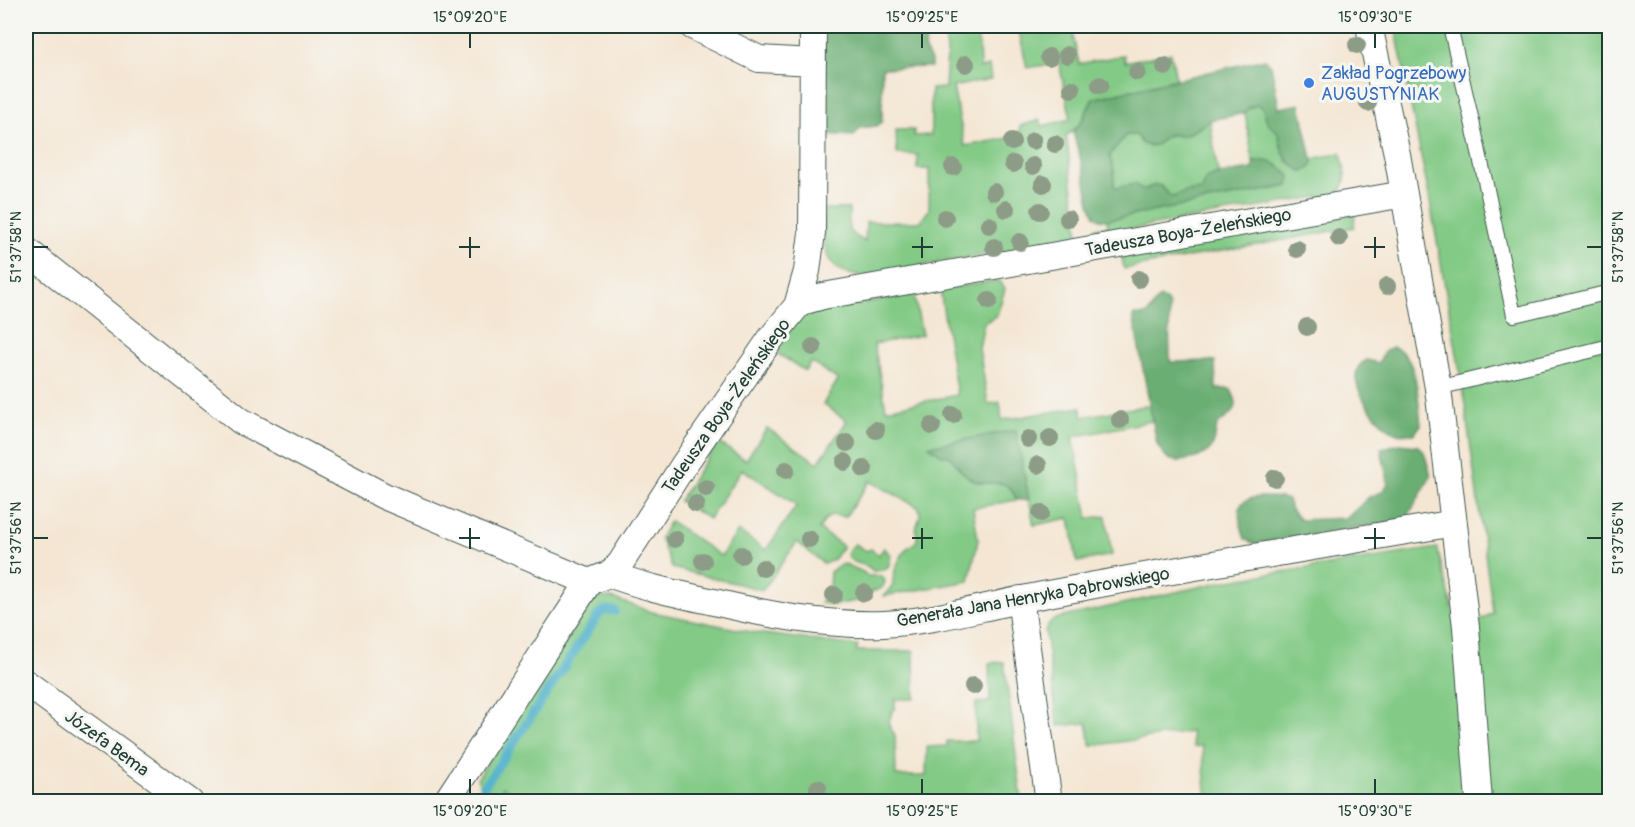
<svg xmlns="http://www.w3.org/2000/svg" width="1635" height="827" viewBox="0 0 1635 827" font-family="Pangolin,sans-serif">
  <style>
    .green { fill: #83ca86; stroke: #51845d; stroke-width: 1.5 }
    .forest { fill: #6aae73; stroke: #447654; stroke-width: 1.5 }
    .lines { fill: none; stroke-linecap: round; stroke-linejoin: round }
    .stream { stroke: #4aafc9; stroke-width: 9 }
    .service-casing { stroke: #3f564c; stroke-width: 16 }
    .minor-casing { stroke: #3f564c; stroke-width: 28 }
    .service { stroke: #fff; stroke-width: 14 }
    .minor { stroke: #fff; stroke-width: 26 }
    .tree { fill: #8d9c87 }
    .ticks { fill: none; stroke: #1f3d34; stroke-width: 2 }
    .shop-dot { fill: #3f7fe0; stroke: #f6f6f2; stroke-width: 2 }
    .labels { text-anchor: middle; stroke-width: 6; stroke-linejoin: round; paint-order: stroke }
    .shop-label { font-size: 18px; fill: #366cbe; stroke: #f6f6f2; text-anchor: start }
    .street-label { font-size: 18px; fill: #1f3d34; stroke: #f6f6f2 }
    .neatline { fill: none; stroke: #1f3d34; stroke-width: 2 }
    .ticks-label { font-size: 15px; text-anchor: middle; fill: #1f3d34 }
  </style>
  <rect width="100%" height="100%" fill="#f6f6f2"/>
  <filter id="ink" filterUnits="userSpaceOnUse"><feTurbulence type="fractalNoise" baseFrequency=".0167" numOctaves="2"/><feDisplacementMap in="SourceGraphic" scale="12" xChannelSelector="R" yChannelSelector="G"/><feConvolveMatrix kernelMatrix="1 2 1 2 8 2 1 2 1" color-interpolation-filters="sRGB"/></filter>
  <filter id="wash" filterUnits="userSpaceOnUse"><feTurbulence type="fractalNoise" baseFrequency=".008" numOctaves="4" result="noise"/><feDisplacementMap in="SourceGraphic" scale="24" xChannelSelector="R" yChannelSelector="G"/><feGaussianBlur stdDeviation="1.35" result="paint"/><feColorMatrix in="noise" values="0 0 0 0 0 0 0 0 0 0 0 0 0 0 0 0 0 1.4 0 .05"/><feComposite in="paint" operator="in"/></filter>
  <g filter="url(#wash)">
    <rect width="100%" height="100%" fill="#f4e6d3"/>
    <path class="green" d="M 944,26 L 974,26 L 979,45 L 980,68 L 989,66 L 991,79 L 953,87 L 965,146 L 1020,136 L 1020,126 L 1040,120 L 1042,126 L 1071,119 L 1059,63 L 1027,68 L 1018,26 L 1071,26 L 1079,64 L 1124,55 L 1125,62 L 1171,53 L 1176,79 L 1093,99 C 1085,112 1081,129 1066,135 L 1079,238 L 865,276 C 819,274 824,244 824,209 L 849,209 L 849,231 L 865,242 L 866,222 L 920,222 L 929,210 L 929,169 L 917,169 L 918,155 L 897,154 L 896,130 L 914,130 L 914,136 L 931,135 L 931,89 L 945,88 L 947,52 Z
      M 1395,26 L 1609,26 L 1609,801 L 1207,801 L 1202,746 L 1193,747 L 1191,732 L 1091,746 L 1087,723 L 1058,726 L 1045,631 L 1050,622 L 1059,618 L 1230,580 L 1437,548 L 1468,668 L 1466,627 L 1493,613 L 1462,383 L 1429,196 Z
      M 1257,105 L 1261,106 L 1263,109 L 1267,121 L 1278,132 L 1281,147 L 1287,161 L 1301,171 L 1305,170 L 1313,163 L 1312,159 L 1341,153 C 1344,167 1351,187 1335,194 L 1096,235 L 1095,228 L 1108,226 L 1107,220 L 1288,186 L 1290,176 C 1276,163 1272,159 1253,162 L 1245,113 L 1247,109 Z
      M 1210,120 L 1218,174 L 1206,180 L 1202,190 L 1186,192 L 1173,197 L 1170,196 L 1161,186 L 1152,186 L 1143,190 L 1135,184 L 1117,188 L 1114,186 L 1114,170 L 1110,158 L 1111,153 L 1126,135 L 1137,135 C 1150,160 1159,136 1171,135 C 1173,134 1180,136 1181,136 C 1191,135 1202,126 1210,120 Z
      M 1355,214 L 1354,227 L 1124,269 L 1122,257 Z
      M 998,280 L 1005,289 L 997,315 L 984,323 L 979,348 L 988,404 L 1000,402 L 1002,420 L 1080,407 L 1083,417 L 1150,405 L 1152,421 L 1073,437 L 1088,518 L 1106,516 L 1112,555 L 1077,562 L 1070,518 L 1034,525 L 1015,430 L 930,446 L 942,455 L 949,455 L 963,473 L 993,483 L 1001,483 L 1009,486 L 1017,500 L 973,508 L 978,540 L 969,581 L 884,596 L 893,585 C 892,573 899,559 906,549 C 909,546 915,544 917,540 C 918,537 916,533 916,530 C 917,521 923,517 918,507 L 870,481 L 845,517 L 832,515 L 825,520 L 819,529 L 843,546 L 833,560 L 824,564 L 797,542 L 763,590 L 672,568 L 660,538 L 670,521 L 721,556 L 738,531 L 766,550 L 797,505 L 742,469 L 709,519 L 679,501 L 717,442 L 746,460 L 767,428 L 818,463 L 847,421 L 823,404 L 838,380 L 811,362 L 805,371 L 775,352 L 798,319 L 809,313 L 914,294 L 922,335 L 874,344 L 886,409 L 957,395 L 940,290 Z
      M 855,544 L 866,551 L 871,549 L 879,555 L 884,548 L 891,555 L 889,566 L 884,570 L 873,571 C 866,561 853,567 847,555 L 850,549 Z
      M 845,564 L 863,572 L 868,576 L 882,576 L 885,581 C 884,590 878,589 871,592 L 868,599 L 833,605 L 820,603 L 829,587 L 830,572 L 838,566 Z
      M 601,597 L 612,598 L 652,612 L 757,633 L 858,646 L 856,651 L 914,651 L 915,699 L 895,699 L 895,709 L 892,712 L 889,722 L 889,726 L 895,735 L 896,776 L 926,776 L 927,747 L 947,746 L 947,741 L 976,741 L 976,703 L 990,702 L 989,663 L 1004,662 L 1022,801 L 526,802 L 503,787 L 493,801 L 489,802 L 477,779 L 585,609 L 592,601 Z"/>
    <path class="forest" d="M 825,26 L 930,26 L 924,48 L 931,61 L 931,67 L 882,68 L 882,122 L 876,126 L 860,128 L 854,136 L 823,134 Z
      M 1265,59 L 1271,65 L 1279,108 L 1300,104 L 1313,163 C 1311,169 1306,170 1301,171 C 1290,164 1283,156 1281,144 C 1280,141 1280,136 1279,134 C 1277,130 1271,128 1269,124 C 1265,118 1265,111 1261,106 C 1254,104 1248,106 1245,113 L 1210,120 L 1199,128 L 1182,136 L 1172,134 L 1168,135 L 1156,145 L 1142,144 L 1137,135 L 1126,135 L 1111,153 L 1110,157 L 1114,170 L 1114,186 L 1117,188 L 1135,184 L 1143,190 L 1156,185 L 1161,186 L 1170,196 L 1173,197 L 1186,192 L 1202,190 L 1206,179 L 1218,174 L 1253,169 L 1253,162 C 1273,159 1275,163 1290,176 L 1288,186 L 1107,220 L 1102,220 L 1095,216 L 1090,204 L 1084,172 L 1073,132 L 1084,118 L 1093,99 Z
      M 1160,298 L 1167,301 L 1169,306 L 1170,362 L 1215,361 L 1216,389 L 1230,389 C 1244,410 1231,413 1217,425 C 1215,432 1216,442 1211,448 C 1204,458 1180,464 1169,459 C 1164,456 1160,449 1157,444 L 1133,316 L 1135,315 C 1138,315 1142,316 1145,315 C 1152,313 1153,302 1160,298 Z
      M 1393,347 C 1419,355 1418,402 1421,425 L 1414,434 C 1408,434 1401,435 1395,432 C 1376,423 1337,374 1367,360 L 1378,363 L 1386,350 Z
      M 1016,430 L 1029,500 L 1017,500 C 1005,471 992,490 973,480 C 963,476 956,463 949,456 L 942,455 L 929,446 Z
      M 1400,444 L 1418,446 L 1424,452 L 1431,476 L 1406,520 L 1255,544 L 1245,539 C 1238,516 1231,496 1265,497 C 1275,498 1278,496 1288,500 L 1291,510 L 1300,520 L 1347,518 L 1369,497 L 1382,492 L 1388,484 L 1381,448 Z"/>
    <g class="lines">
      <path class="stream" d="M 474,802 L 600,613 L 606,610 L 615,611"/>
    </g>
  </g>
  <g filter="url(#ink)">
    <g class="lines">
      <g class="service-casing">
        <path id="service" d="M 1450,26 L 1477,143 L 1514,315 L 1610,292
          M 1438,388 L 1610,346"/>
      </g>
      <g class="minor-casing">
        <path id="minor" d="M 692,26 L 759,59 L 813,62
          M 1369,26 L 1397,154 L 1438,388 L 1466,627 L 1479,802
          M 26,250 L 241,421 L 384,496 L 589,582 L 609,574 C 643,587 678,594 714,602 C 769,615 827,626 884,624 C 922,622 959,613 996,605 C 1025,598 1055,593 1084,587 C 1207,564 1331,544 1454,523
          M 797,306 L 807,271 L 812,233 L 813,26
          M 1020,599 L 1049,802
          M 26,683 L 190,802
          M 446,802 L 589,582 L 609,574 L 620,564 L 683,466 L 772,337 L 797,306 L 805,301 L 823,296 L 1404,194"/>
      </g>
      <use href="#service" class="service"/>
      <use href="#minor" class="minor"/>
    </g>
    <g class="tree">
      <circle cx="1357" cy="45" r="9"/>
      <circle cx="1067" cy="55" r="9"/>
      <circle cx="1049" cy="57" r="9"/>
      <circle cx="966" cy="64" r="9"/>
      <circle cx="1165" cy="67" r="9"/>
      <circle cx="1137" cy="72" r="9"/>
      <circle cx="1100" cy="85" r="9"/>
      <circle cx="1072" cy="89" r="9"/>
      <circle cx="1368" cy="103" r="9"/>
      <circle cx="1033" cy="141" r="9"/>
      <circle cx="1012" cy="142" r="9"/>
      <circle cx="1055" cy="144" r="9"/>
      <circle cx="1013" cy="164" r="9"/>
      <circle cx="1033" cy="166" r="9"/>
      <circle cx="953" cy="167" r="9"/>
      <circle cx="1043" cy="184" r="9"/>
      <circle cx="994" cy="192" r="9"/>
      <circle cx="1006" cy="209" r="9"/>
      <circle cx="1040" cy="211" r="9"/>
      <circle cx="945" cy="218" r="9"/>
      <circle cx="1068" cy="219" r="9"/>
      <circle cx="989" cy="225" r="9"/>
      <circle cx="1339" cy="238" r="9"/>
      <circle cx="1020" cy="242" r="9"/>
      <circle cx="994" cy="247" r="9"/>
      <circle cx="1297" cy="249" r="9"/>
      <circle cx="1139" cy="279" r="9"/>
      <circle cx="1387" cy="286" r="9"/>
      <circle cx="989" cy="301" r="9"/>
      <circle cx="1307" cy="327" r="9"/>
      <circle cx="813" cy="347" r="9"/>
      <circle cx="953" cy="415" r="9"/>
      <circle cx="1120" cy="420" r="9"/>
      <circle cx="932" cy="426" r="9"/>
      <circle cx="876" cy="430" r="9"/>
      <circle cx="1050" cy="438" r="9"/>
      <circle cx="1028" cy="439" r="9"/>
      <circle cx="847" cy="443" r="9"/>
      <circle cx="845" cy="462" r="9"/>
      <circle cx="1038" cy="465" r="9"/>
      <circle cx="864" cy="469" r="9"/>
      <circle cx="786" cy="470" r="9"/>
      <circle cx="1275" cy="478" r="9"/>
      <circle cx="706" cy="488" r="9"/>
      <circle cx="696" cy="504" r="9"/>
      <circle cx="1041" cy="513" r="9"/>
      <circle cx="675" cy="539" r="9"/>
      <circle cx="809" cy="539" r="9"/>
      <circle cx="741" cy="555" r="9"/>
      <circle cx="703" cy="561" r="9"/>
      <circle cx="763" cy="568" r="9"/>
      <circle cx="864" cy="593" r="9"/>
      <circle cx="834" cy="595" r="9"/>
      <circle cx="973" cy="686" r="9"/>
      <circle cx="818" cy="788" r="9"/>
    </g>
  </g>
  <path class="ticks" d="M 470,33 L 470,48M 922,33 L 922,48M 1375,33 L 1375,48M 470,237 L 470,258M 922,237 L 922,258M 1375,237 L 1375,258M 33,247 L 48,247M 459,247 L 480,247M 912,247 L 933,247M 1364,247 L 1385,247M 1587,247 L 1602,247M 470,528 L 470,549M 922,528 L 922,549M 1375,528 L 1375,549M 33,538 L 48,538M 459,538 L 480,538M 912,538 L 933,538M 1364,538 L 1385,538M 1587,538 L 1602,538M 470,779 L 470,794M 922,779 L 922,794M 1375,779 L 1375,794"/>
  <circle class="shop-dot" cx="1309" cy="83" r="6"/>
  <g class="labels">
    <g class="shop-label">
      <text x="1321" y="79">Zakład Pogrzebowy<tspan x="1321" dy="21">AUGUSTYNIAK</tspan></text>
    </g>
    <g class="street-label">
      <text transform="translate(1188 232) rotate(-10)" y="6">Tadeusza Boya-Żeleńskiego</text>
      <text transform="translate(726 406) rotate(-55)" y="6">Tadeusza Boya-Żeleńskiego</text>
      <text transform="translate(1033 597) rotate(-10)" y="6">Generała Jana Henryka Dąbrowskiego</text>
      <text transform="translate(107 743) rotate(36)" y="6">Józefa Bema</text>
    </g>
  </g>
  <rect width="1635" height="827" fill="none" stroke="#f6f6f2" stroke-width="66"/>
  <rect x="33" y="33" width="1569" height="761" class="neatline"/>
  <g class="ticks-label">
    <text x="470" y="22">15°09'20"E</text>
    <text x="922" y="22">15°09'25"E</text>
    <text x="1375" y="22">15°09'30"E</text>
    <text transform="translate(16 247) rotate(-90)" y="5">51°37'58"N</text>
    <text transform="translate(1618 247) rotate(-90)" y="5">51°37'58"N</text>
    <text transform="translate(16 538) rotate(-90)" y="5">51°37'56"N</text>
    <text transform="translate(1618 538) rotate(-90)" y="5">51°37'56"N</text>
    <text x="470" y="816">15°09'20"E</text>
    <text x="922" y="816">15°09'25"E</text>
    <text x="1375" y="816">15°09'30"E</text>
  </g>
</svg>
